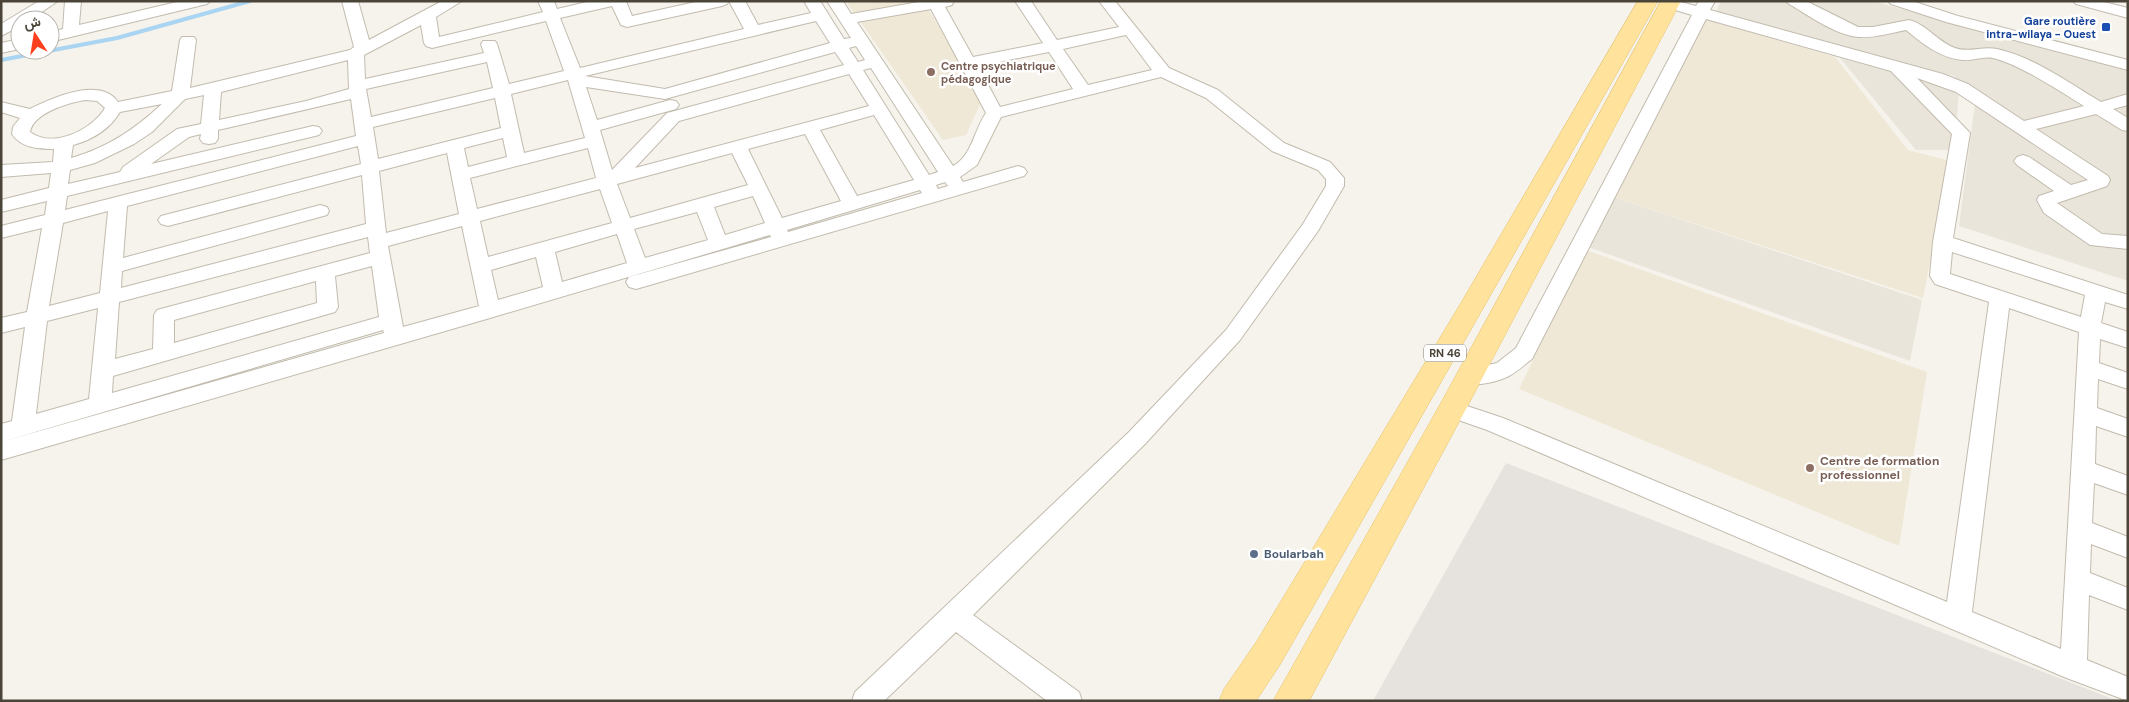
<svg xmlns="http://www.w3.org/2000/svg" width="2129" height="702" viewBox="0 0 2129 702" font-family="'DM Sans',Vazirmatn,sans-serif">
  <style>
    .residential { fill: #eae5da }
    .industrial { fill: #e6e2dd }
    .education { fill: #efe8d6 }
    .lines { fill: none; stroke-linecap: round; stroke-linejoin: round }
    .stream { stroke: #a9d4f2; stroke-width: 4 }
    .minor-casing { stroke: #c2bbae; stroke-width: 2 }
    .major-casing { stroke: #e6c16a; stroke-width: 1 }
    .minor { fill: #fff; fill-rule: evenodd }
    .major { fill: #ffe39c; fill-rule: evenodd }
    .transit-dot { fill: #1a4fb4; stroke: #fff; stroke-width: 2 }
    .education-dot { fill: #8d6e63; stroke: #fff; stroke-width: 2 }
    .service-dot { fill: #5c6f8a; stroke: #fff; stroke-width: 2 }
    .labels { text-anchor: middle; stroke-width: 5; stroke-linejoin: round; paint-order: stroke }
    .far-transit-label { font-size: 11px; font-weight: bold; fill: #164399; stroke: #fff; text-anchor: end }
    .far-education-label { font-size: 11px; font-weight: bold; fill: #785e54; stroke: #fff; text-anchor: start }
    .shield { fill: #fff; stroke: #817c74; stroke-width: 1 }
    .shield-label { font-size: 11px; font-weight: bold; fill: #4b4439 }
    .education-label { font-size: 12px; font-weight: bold; fill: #785e54; stroke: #fff; text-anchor: start }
    .service-label { font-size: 12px; font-weight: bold; fill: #4e5e75; stroke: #fff; text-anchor: start }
  </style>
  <rect width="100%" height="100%" fill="#f6f3ec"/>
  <path class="residential" d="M 1721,1 L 1872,1 L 2128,70 L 2128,281 L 1959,226 L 1975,103 L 1954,76 L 1716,12 Z
    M 1840,58 L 1959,91 L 1954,150 L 1916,150 Z
    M 1613,197 L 1922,300 L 1910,361 L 1588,247 Z"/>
  <path class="industrial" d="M 1506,463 L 2118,701 L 1373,701 Z"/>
  <path class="education" d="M 846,1 L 922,1 L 855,15 Z
    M 927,7 L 982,100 L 966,135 L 943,140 L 860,21 Z
    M 1706,19 L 1835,57 L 1908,150 L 1950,161 L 1923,298 L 1613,197 Z
    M 1586,250 L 1927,372 L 1899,546 L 1519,389 Z"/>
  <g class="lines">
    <path class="stream" d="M 1,60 L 117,38 L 250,1"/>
    <g class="minor-casing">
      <path id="minor" d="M 39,1 L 58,1 L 30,20 L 20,20 L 20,26 L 1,36 L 1,24 Z
        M 65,1 L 81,1 L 79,25 L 181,1 L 210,1 L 207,4 L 50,42 L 50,32 L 63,29 Z
        M 342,1 L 358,1 L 369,40 L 442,1 L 462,1 L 436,17 L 439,37 L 543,12 L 538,1 L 554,1 L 557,9 L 591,1 L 626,1 L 632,16 L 700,1 L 745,1 L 758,25 L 811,13 L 804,1 L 820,1 L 844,39 L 851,38 L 827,1 L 843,1 L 851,14 L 924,1 L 954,1 L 952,5 L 945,7 L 973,57 L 1043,43 L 1015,1 L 1031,1 L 1057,40 L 1119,27 L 1099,1 L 1115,1 L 1169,68 L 1218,90 L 1284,143 L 1330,162 L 1344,178 L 1344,186 L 1318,231 L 1240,340 L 1145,444 L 973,615 L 1079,692 L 1082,701 L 1047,701 L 956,632 L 884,701 L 852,701 L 855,692 L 1129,432 L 1226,330 L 1303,224 L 1326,186 L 1326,179 L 1318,170 L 1272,151 L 1206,98 L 1161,77 L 1001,117 L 977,165 L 960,177 L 963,182 L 1018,166 L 1024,168 L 1027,172 L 1024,176 L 636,289 L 629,287 L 626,282 L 629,277 L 771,237 L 770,235 L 490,318 L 1,460 L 1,442 L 384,333 L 383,330 L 1,442 L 1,424 L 12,421 L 25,327 L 1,333 L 1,318 L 27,312 L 42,228 L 1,238 L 1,226 L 45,215 L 47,201 L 1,212 L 1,200 L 49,188 L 51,173 L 1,177 L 1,165 L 53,162 L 54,149 C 39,149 21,148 12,134 L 13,127 L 20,118 L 1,112 L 1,102 L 30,109 C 52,98 100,76 118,102 L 172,91 L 180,40 L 182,37 L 194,37 L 196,40 L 190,88 L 350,50 L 354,47 ZM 729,1 L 744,29 L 580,68 L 560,18 L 612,6 L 621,25 L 627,27 L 722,6 L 727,4 ZM 931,9 L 986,113 C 974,130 972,156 953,166 L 857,22 ZM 546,21 L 564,71 L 509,84 L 497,44 L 495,41 L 483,41 L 481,44 L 484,53 L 365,79 L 364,55 L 421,25 L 424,43 L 426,46 L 432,48 ZM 816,21 L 830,43 L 665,89 L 585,76 ZM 1126,35 L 1152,70 L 1088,85 L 1063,49 ZM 856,46 L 865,60 L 858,62 L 849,48 ZM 835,52 L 844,65 L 667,113 L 612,170 L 600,130 L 676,109 L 679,105 L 676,101 L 670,100 L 597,120 L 586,87 L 665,99 ZM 1049,52 L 1073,89 L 1000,107 L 978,66 ZM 348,60 L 349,89 L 306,101 L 219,120 L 221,92 ZM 487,62 L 493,88 L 371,117 L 366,89 ZM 871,68 L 938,172 L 929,175 L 863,70 ZM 849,74 L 869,106 L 635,168 L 679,121 ZM 568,80 L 585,138 L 524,153 L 511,94 ZM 204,95 L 201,124 L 177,129 L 123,167 L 120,172 L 68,184 L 70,170 L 95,163 L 134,144 L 152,132 L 185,99 ZM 495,98 L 501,128 L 378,159 L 373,127 ZM 351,99 L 356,136 L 65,210 L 67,196 L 319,135 L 322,131 L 319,127 L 313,126 L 151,164 L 189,137 L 201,134 L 200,139 L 203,143 L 209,144 L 215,143 L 218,139 L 218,130 ZM 85,100 L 97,101 L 105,108 C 92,130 53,149 30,132 C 33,113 68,103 85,100 ZM 162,104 C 135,129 107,148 71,158 L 73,145 C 92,140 110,129 120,112 ZM 874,115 L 914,180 L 857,196 L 820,130 ZM 805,134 L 841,201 L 782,218 L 748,149 ZM 503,138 L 507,157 L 468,167 L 464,148 ZM 358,146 L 361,164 L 161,216 L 158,220 L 161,224 L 168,226 L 362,175 L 366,224 L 121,288 L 122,271 L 327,215 L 329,211 L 327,207 L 320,205 L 123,258 L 127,206 ZM 588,148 L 596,178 L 477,209 L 470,178 ZM 447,153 L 459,214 L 386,233 L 379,171 ZM 732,153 L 748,185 L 630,218 L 617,184 ZM 945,182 L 948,186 L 938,189 L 936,185 ZM 600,189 L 612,223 L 488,257 L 480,221 ZM 920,190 L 922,193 L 788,232 L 787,230 ZM 753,196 L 765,223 L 725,235 L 714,207 ZM 108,211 L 100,293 L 49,306 L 63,223 ZM 697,212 L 708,240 L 645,258 L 634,229 ZM 462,226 L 479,306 L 403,327 L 388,246 ZM 617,234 L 627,263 L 562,282 L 555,252 ZM 368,237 L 370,253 L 157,310 L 154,315 L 153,349 L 115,359 L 119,302 ZM 536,257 L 543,287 L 498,300 L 491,270 ZM 372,266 L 379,317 L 112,393 L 113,376 L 335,312 L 338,307 L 335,276 ZM 316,281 L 317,303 L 174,343 L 174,320 ZM 98,308 L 89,399 L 36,414 L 47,321 Z
        M 1664,1 L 1677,1 L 1696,6 L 1699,1 L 1715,1 L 1710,10 L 1943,74 L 1968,84 L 2024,121 L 2084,106 C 2061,92 2019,64 1993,58 C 1983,56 1973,61 1963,60 C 1940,58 1923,44 1906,30 C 1891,33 1875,38 1859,37 C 1835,35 1810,16 1789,4 L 1786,1 L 1806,1 L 1858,27 L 1873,27 L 1909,20 C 1926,24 1938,42 1955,48 C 1969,53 1983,46 1997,49 C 2034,57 2069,83 2101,102 L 2128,94 L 2128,105 L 2113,109 L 2128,118 L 2128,131 L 2122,130 L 2096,114 L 2036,129 L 2108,176 L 2110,180 L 2107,186 L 2057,203 L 2102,234 L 2128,236 L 2128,249 L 2090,245 L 2044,213 L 2037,200 L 2039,196 L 2054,191 L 2017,165 L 2014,161 L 2017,157 L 2023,155 L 2029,157 L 2071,185 L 2088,180 L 1956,92 L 1917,78 L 1970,133 L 1953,238 L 2128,295 L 2128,309 L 2105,302 L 2101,323 L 2128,332 L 2128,348 L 2100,339 L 2099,363 L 2128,373 L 2128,389 L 2098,379 L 2097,408 L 2128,419 L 2128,437 L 2096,426 L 2095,464 L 2128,476 L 2128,495 L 2094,483 L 2092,523 L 2128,537 L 2128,558 L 2091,544 L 2090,573 L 2128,588 L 2128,610 L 2089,595 L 2087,660 L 2128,677 L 2128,701 L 2064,677 L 1487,430 L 1444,415 L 1441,409 L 1444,403 L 1452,401 L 1503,418 L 1947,602 L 1989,302 L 1935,284 L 1930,276 L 1933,242 L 1952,134 L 1891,71 L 1706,19 L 1532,359 C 1525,364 1517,372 1509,376 C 1497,382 1475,387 1462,383 L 1459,377 L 1462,371 L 1497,363 L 1516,348 L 1692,15 L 1665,7 L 1662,4 ZM 1952,252 L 2085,295 L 2081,317 L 1950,274 ZM 2009,308 L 2079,332 L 2061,649 L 1972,612 Z
        M 1888,1 L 1912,1 L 1958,16 L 2128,60 L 2128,70 L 1946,22 L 1891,4 Z
        M 2073,1 L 2100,1 L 2128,8 L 2128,18 L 2076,4 Z
        M 20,39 L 20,49 L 1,53 L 1,43 Z"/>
    </g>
    <g class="major-casing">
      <path id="major" d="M 1638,1 L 1658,1 L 1281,663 L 1256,701 L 1219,701 L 1224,689 L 1257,641 L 1461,303 Z
        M 1661,1 L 1681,1 L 1466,409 L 1309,701 L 1273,701 L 1442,401 Z"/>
    </g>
    <use href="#minor" class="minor"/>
    <use href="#major" class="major"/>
  </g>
  <rect class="transit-dot" x="2101" y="22" width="10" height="10" rx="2.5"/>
  <g class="education-dot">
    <circle cx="931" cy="72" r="5"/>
    <circle cx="1810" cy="468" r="5"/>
  </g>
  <circle class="service-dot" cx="1254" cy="554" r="5"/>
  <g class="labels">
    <g class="far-transit-label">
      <text x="2096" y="25">Gare routière<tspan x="2096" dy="13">intra-wilaya - Ouest</tspan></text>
    </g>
    <g class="far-education-label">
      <text x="941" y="70">Centre psychiatrique<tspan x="941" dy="13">pédagogique</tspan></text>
    </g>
    <rect class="shield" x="1424" y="344.5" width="42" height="17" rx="4"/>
    <g class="shield-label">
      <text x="1445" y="357">RN 46</text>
    </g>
    <g class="education-label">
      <text x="1820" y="465">Centre de formation<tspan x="1820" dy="14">professionnel</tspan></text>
    </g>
    <g class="service-label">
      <text x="1264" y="558">Boularbah</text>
    </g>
  </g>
  <rect width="2129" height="702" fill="none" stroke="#4b4439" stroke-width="5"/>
  <g transform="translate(35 35) rotate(348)"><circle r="24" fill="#ffffff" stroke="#b7b4b0"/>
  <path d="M0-4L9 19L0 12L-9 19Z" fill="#fc3f1d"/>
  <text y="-8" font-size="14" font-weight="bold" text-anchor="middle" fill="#4b4439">ش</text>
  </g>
</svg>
